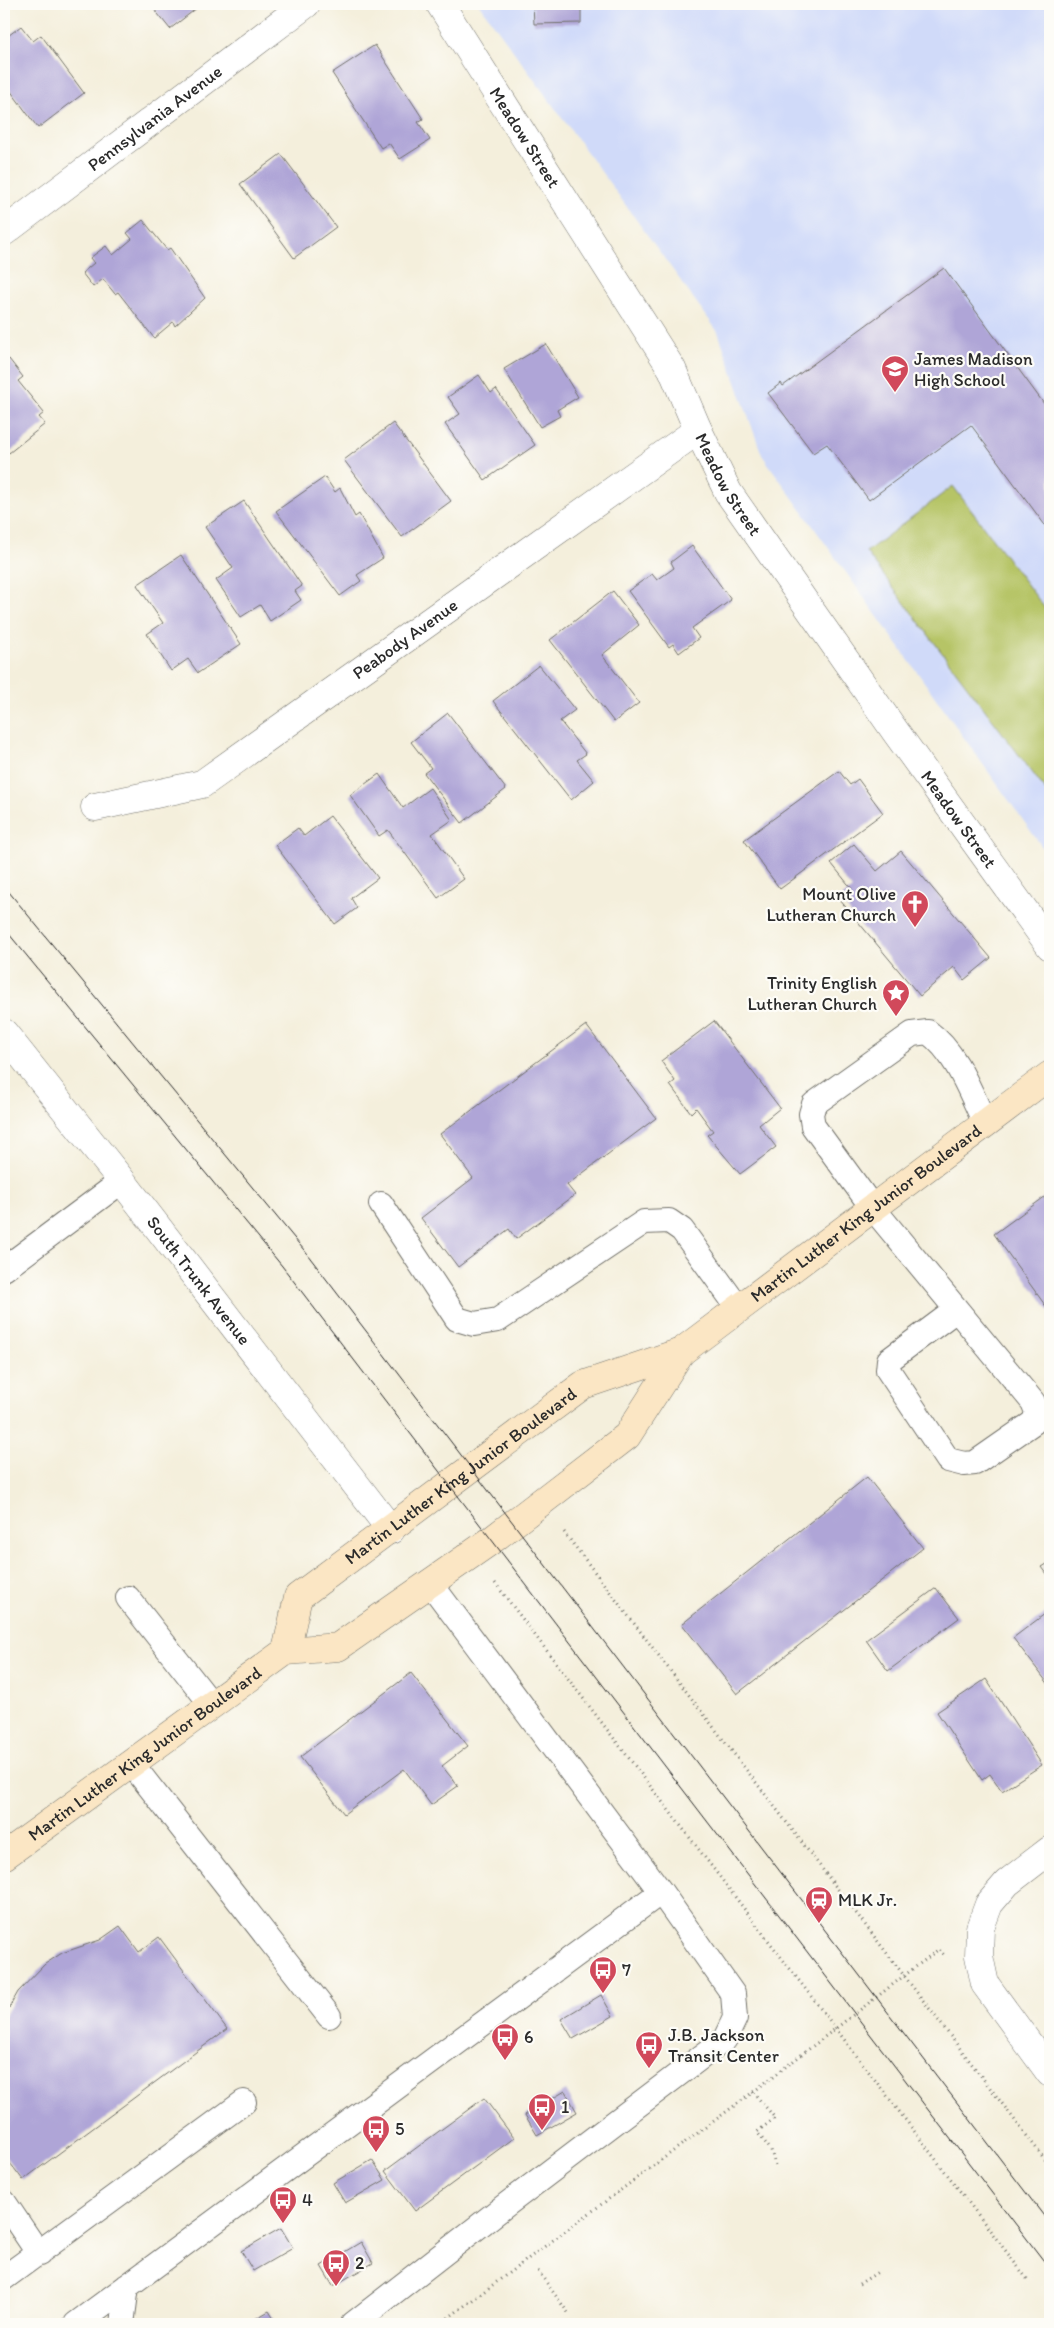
<svg xmlns="http://www.w3.org/2000/svg" width="1054" height="2328" viewBox="0 0 1054 2328" font-family="Itim,sans-serif">
  <style>
    .built { fill: #d0daf9 }
    .green { fill: #b6c466; stroke: #707848 }
    .building { fill: #afa5d7 }
    .lines { fill: none; stroke-linecap: round; stroke-linejoin: round }
    .service-casing { stroke: #717069; stroke-width: 26 }
    .minor-casing { stroke: #717069; stroke-width: 29 }
    .tertiary-casing { stroke: #717069; stroke-width: 29 }
    .secondary-casing { stroke: #717069; stroke-width: 29 }
    .path { stroke: #717069; stroke-width: 3; stroke-dasharray: 1 4; stroke-linecap: butt }
    .service { stroke: #fff; stroke-width: 24 }
    .minor { stroke: #fff; stroke-width: 28 }
    .tertiary { stroke: #fff; stroke-width: 28 }
    .secondary { stroke: #fbe6c4; stroke-width: 28 }
    .tram { stroke: #2b2b2b; stroke-width: 1 }
    .labels { text-anchor: middle; stroke-width: 4.5; stroke-linejoin: round; paint-order: stroke }
    .street-label { font-size: 18px; fill: #2b2b2b; stroke: #fdfcf7 }
    .poi-label { font-size: 18px; fill: #2b2b2b; stroke: #fdfcf7; text-anchor: start }
  </style>
  <rect width="100%" height="100%" fill="#fdfcf7"/>
  <filter id="ink" filterUnits="userSpaceOnUse"><feTurbulence type="fractalNoise" baseFrequency=".02" numOctaves="2"/><feDisplacementMap in="SourceGraphic" scale="10" xChannelSelector="R" yChannelSelector="G"/><feConvolveMatrix kernelMatrix="1 2 1 2 8 2 1 2 1" color-interpolation-filters="sRGB"/></filter>
  <filter id="wash" filterUnits="userSpaceOnUse"><feTurbulence type="fractalNoise" baseFrequency=".0096" numOctaves="4" result="noise"/><feDisplacementMap in="SourceGraphic" scale="20" xChannelSelector="R" yChannelSelector="G"/><feGaussianBlur stdDeviation="1.12" result="paint"/><feColorMatrix in="noise" values="0 0 0 0 0 0 0 0 0 0 0 0 0 0 0 0 0 1.4 0 .05"/><feComposite in="paint" operator="in"/></filter>
  <g filter="url(#wash)">
    <rect width="100%" height="100%" fill="#f4efdc"/>
    <path class="built" d="M 479,4 L 1050,4 L 1050,858 L 762,455 L 718,332 Z"/>
    <path class="green" d="M 953,486 L 1050,615 L 1050,796 L 866,552 Z"/>
    <g id="blocks">
      <path class="building" d="M 150,4 L 202,4 L 170,29 Z
        M 533,4 L 581,4 L 581,23 L 534,24 Z
        M 21,26 L 33,41 L 41,35 L 84,93 L 38,128 L 4,82 L 4,39 Z
        M 375,45 L 423,119 L 418,122 L 430,140 L 400,159 L 389,143 L 381,148 L 332,73 Z
        M 281,154 L 336,227 L 294,258 L 240,184 Z
        M 143,220 L 167,250 L 170,248 L 205,298 L 175,326 L 173,322 L 154,338 L 118,292 L 115,294 L 103,279 L 93,287 L 82,273 L 94,263 L 90,258 L 106,246 L 113,255 L 132,239 L 127,233 Z
        M 944,268 L 1050,412 L 1050,532 L 971,425 L 869,500 L 827,444 L 813,453 L 768,393 L 781,383 L 783,386 Z
        M 546,344 L 578,397 L 557,410 L 560,416 L 540,427 L 504,369 Z
        M 9,359 L 23,377 L 18,381 L 44,413 L 39,417 L 45,424 L 9,453 L 4,447 L 4,360 L 5,361 Z
        M 479,375 L 491,393 L 496,389 L 535,445 L 485,480 L 445,424 L 460,414 L 448,397 Z
        M 393,423 L 451,501 L 402,537 L 344,460 Z
        M 325,477 L 335,492 L 340,488 L 355,517 L 359,514 L 383,558 L 357,575 L 361,581 L 340,596 L 276,511 Z
        M 244,501 L 302,586 L 295,591 L 301,600 L 270,621 L 260,605 L 241,617 L 216,580 L 233,568 L 205,527 Z
        M 692,546 L 731,600 L 692,628 L 699,638 L 679,653 L 673,644 L 669,647 L 628,591 L 652,574 L 657,580 L 674,568 L 671,562 Z
        M 181,555 L 241,644 L 198,673 L 188,659 L 171,671 L 147,634 L 163,623 L 137,585 Z
        M 613,591 L 639,625 L 602,655 L 639,703 L 614,722 L 550,640 Z
        M 539,665 L 575,710 L 560,721 L 586,754 L 577,760 L 594,781 L 571,800 L 493,701 Z
        M 448,713 L 506,789 L 462,823 L 424,773 L 431,768 L 411,742 Z
        M 839,771 L 850,785 L 858,779 L 883,813 L 780,889 L 744,840 Z
        M 379,774 L 403,808 L 430,788 L 452,820 L 432,834 L 464,879 L 438,898 L 388,830 L 379,836 L 350,795 Z
        M 330,816 L 378,878 L 351,898 L 357,908 L 335,924 L 275,845 L 298,828 L 304,836 Z
        M 854,844 L 877,871 L 901,851 L 991,958 L 964,980 L 954,967 L 920,996 L 839,899 L 852,889 L 831,863 Z
        M 714,1021 L 780,1108 L 759,1125 L 776,1147 L 740,1174 L 707,1135 L 713,1131 L 696,1108 L 691,1113 L 670,1085 L 675,1081 L 661,1061 Z
        M 586,1025 L 656,1118 L 567,1185 L 575,1195 L 516,1239 L 509,1229 L 458,1267 L 421,1218 L 473,1178 L 440,1134 Z
        M 1050,1193 L 1050,1312 L 994,1234 Z
        M 867,1477 L 923,1548 L 737,1694 L 682,1624 Z
        M 1050,1562 L 1050,1578 L 1042,1567 Z
        M 936,1588 L 959,1618 L 888,1671 L 866,1640 Z
        M 1050,1610 L 1050,1686 L 1013,1638 Z
        M 411,1673 L 468,1746 L 442,1766 L 458,1786 L 431,1805 L 404,1769 L 344,1814 L 300,1757 Z
        M 986,1679 L 1042,1765 L 1002,1791 L 990,1774 L 982,1780 L 937,1712 Z
        M 120,1926 L 139,1952 L 159,1937 L 227,2029 L 23,2180 L 4,2155 L 4,2017 L 18,1992 L 45,1964 L 62,1953 L 100,1940 Z
        M 601,1995 L 613,2016 L 573,2039 L 561,2019 Z
        M 565,2091 L 577,2112 L 537,2135 L 525,2115 Z
        M 484,2098 L 514,2138 L 415,2211 L 385,2171 Z
        M 372,2160 L 385,2180 L 345,2203 L 333,2183 Z
        M 281,2228 L 293,2248 L 253,2271 L 241,2251 Z
        M 361,2242 L 373,2263 L 333,2286 L 321,2266 Z
        M 269,2311 L 277,2324 L 246,2324 Z"/>
    </g>
  </g>
  <g filter="url(#ink)">
    <use href="#blocks" fill-opacity="0" stroke="#717069" stroke-width="1"/>
    <g class="lines">
      <g class="service-casing">
        <path id="service" d="M 381,1204 L 457,1319 L 474,1324 L 498,1320 L 644,1222 L 669,1221 L 682,1230 L 739,1309
          M 4,1269 L 122,1181
          M 956,1310 L 889,1360 L 888,1370 L 948,1460 L 964,1464 L 975,1463 L 1034,1422 L 1037,1412 L 1033,1402 L 872,1207 L 813,1126 L 811,1114 L 814,1104 L 912,1034 L 928,1032 C 957,1053 970,1092 985,1123
          M 128,1598 L 212,1705
          M 131,1763 L 329,2016
          M 4,2202 L 39,2254
          M 4,2278 L 244,2102
          M 76,2324 L 661,1892
          M 122,2324 L 127,2286
          M 353,2324 L 506,2205 L 725,2039 L 735,2018 L 733,1994 L 661,1892 L 431,1584"/>
      </g>
      <g class="minor-casing">
        <g id="minor">
          <path id="s1" d="M 440,4 L 672,369 L 698,430 L 728,492 L 895,731 L 1050,946"/>
          <path id="s2" d="M 95,807 L 202,784 L 698,430"/>
          <path id="s3" d="M 4,1033 L 122,1181 L 391,1530"/>
          <path d="M 1050,1850 L 1007,1883 L 989,1904 L 980,1928 L 979,1956 L 985,1984 L 1050,2073"/>
        </g>
      </g>
      <g class="tertiary-casing">
        <g id="tertiary">
          <path id="s4" d="M 4,232 L 306,4"/>
        </g>
      </g>
      <g class="secondary-casing">
        <g id="secondary">
          <path id="s5" d="M 286,1651 L 298,1597 L 583,1385 L 681,1352 L 1050,1075"/>
          <path id="s6" d="M 4,1856 L 286,1651 L 338,1647 L 492,1540 L 627,1436 L 681,1352"/>
        </g>
      </g>
      <path class="path" d="M 564,1532 L 1050,2166
        M 495,1583 L 1028,2280
        M 753,2092 L 775,2118 L 757,2132 L 771,2150 L 775,2166
        M 538,2271 L 569,2314
        M 859,2284 L 878,2272
        M 440,2324 L 753,2092 L 939,1949 L 944,1955"/>
      <use href="#service" class="service"/>
      <use href="#minor" class="minor"/>
      <use href="#tertiary" class="tertiary"/>
      <use href="#secondary" class="secondary"/>
      <path class="tram" d="M 4,886 L 304,1250 L 1050,2224
        M 4,928 L 282,1266 L 1050,2269"/>
    </g>
  </g>
  <defs>
    <g id="school-pin" transform="scale(1.4375)"><path d="M0 17L-7.5 6A9.5 9.5 0 1 1 7.5 6Z" fill="#d1495b" stroke="#fdfcf7"/><path d="M0-5L7-2L0 1L-7-2ZM-4 1L0 2.5L4 1V4Q0 6-4 4Z" fill="#fff"/></g>
    <g id="church-pin" transform="scale(1.4375)"><path d="M0 17L-7.5 6A9.5 9.5 0 1 1 7.5 6Z" fill="#d1495b" stroke="#fdfcf7"/><path d="M-1.2-6h2.4v3.5h3.3v2.4h-3.3V6h-2.4V-.1h-3.3v-2.4h3.3Z" fill="#fff"/></g>
    <g id="sight-pin" transform="scale(1.4375)"><path d="M0 17L-7.5 6A9.5 9.5 0 1 1 7.5 6Z" fill="#d1495b" stroke="#fdfcf7"/><path d="M0-6L1.8-2.2L6-1.7L2.9 1.2L3.7 5.4L0 3.3L-3.7 5.4L-2.9 1.2L-6-1.7L-1.8-2.2Z" fill="#fff"/></g>
    <g id="station-pin" transform="scale(1.4375)"><path d="M0 17L-7.5 6A9.5 9.5 0 1 1 7.5 6Z" fill="#d1495b" stroke="#fdfcf7"/><path d="M-3-6H3Q5-6 5-4V2Q5 4 3 4L4.5 6H3L1.5 4h-3L-3 6H-4.5L-3 4Q-5 4-5 2V-4Q-5-6-3-6ZM-3.5-4v3h7v-3ZM-3.5 1v1.5H-2V1ZM2 1v1.5H3.5V1Z" fill="#fff"/></g>
    <g id="bus-pin" transform="scale(1.4375)"><path d="M0 17L-7.5 6A9.5 9.5 0 1 1 7.5 6Z" fill="#d1495b" stroke="#fdfcf7"/><path d="M-5-6H5V4H4V6H2V4H-2V6H-4V4H-5ZM-3.5-4V0h7V-4ZM-3.5 1.2v1.5H-2V1.2ZM2 1.2v1.5H3.5V1.2Z" fill="#fff"/></g>
  </defs>
  <g fill-rule="evenodd">
    <use href="#school-pin" x="895" y="369"/>
    <use href="#church-pin" x="915" y="904"/>
    <use href="#sight-pin" x="896" y="993"/>
    <use href="#station-pin" x="819" y="1900"/>
    <use href="#bus-pin" x="603" y="1970"/>
    <use href="#bus-pin" x="505" y="2037"/>
    <use href="#bus-pin" x="649" y="2045"/>
    <use href="#bus-pin" x="542" y="2107"/>
    <use href="#bus-pin" x="376" y="2129"/>
    <use href="#bus-pin" x="283" y="2200"/>
    <use href="#bus-pin" x="336" y="2263"/>
  </g>
  <g class="labels">
    <g class="street-label">
      <text dy="6" stroke="none"><textPath href="#s4" startOffset="189">Pennsylvania Avenue</textPath></text>
      <text dy="6" stroke="none"><textPath href="#s1" startOffset="158">Meadow Street</textPath></text>
      <text dy="6" stroke="none"><textPath href="#s1" startOffset="561">Meadow Street</textPath></text>
      <text dy="6" stroke="none"><textPath href="#s2" startOffset="359">Peabody Avenue</textPath></text>
      <text dy="6" stroke="none"><textPath href="#s1" startOffset="968">Meadow Street</textPath></text>
      <text dy="6" stroke="none"><textPath href="#s5" startOffset="745">Martin Luther King Junior Boulevard</textPath></text>
      <text dy="6" stroke="none"><textPath href="#s3" startOffset="315">South Trunk Avenue</textPath></text>
      <text dy="6" stroke="none"><textPath href="#s5" startOffset="258">Martin Luther King Junior Boulevard</textPath></text>
      <text dy="6" stroke="none"><textPath href="#s6" startOffset="174">Martin Luther King Junior Boulevard</textPath></text>
    </g>
    <g class="poi-label">
      <text x="914" y="365">James Madison<tspan x="914" dy="21">High School</tspan></text>
      <text x="896" y="900" text-anchor="end">Mount Olive<tspan x="896" dy="21">Lutheran Church</tspan></text>
      <text x="877" y="989" text-anchor="end">Trinity English<tspan x="877" dy="21">Lutheran Church</tspan></text>
      <text x="838" y="1906">MLK Jr.</text>
      <text x="622" y="1976">7</text>
      <text x="668" y="2041">J.B. Jackson<tspan x="668" dy="21">Transit Center</tspan></text>
      <text x="524" y="2043">6</text>
      <text x="561" y="2113">1</text>
      <text x="395" y="2135">5</text>
      <text x="302" y="2206">4</text>
      <text x="355" y="2269">2</text>
    </g>
  </g>
  <rect width="1054" height="2328" fill="none" stroke="#fdfcf7" stroke-width="20"/>
</svg>
